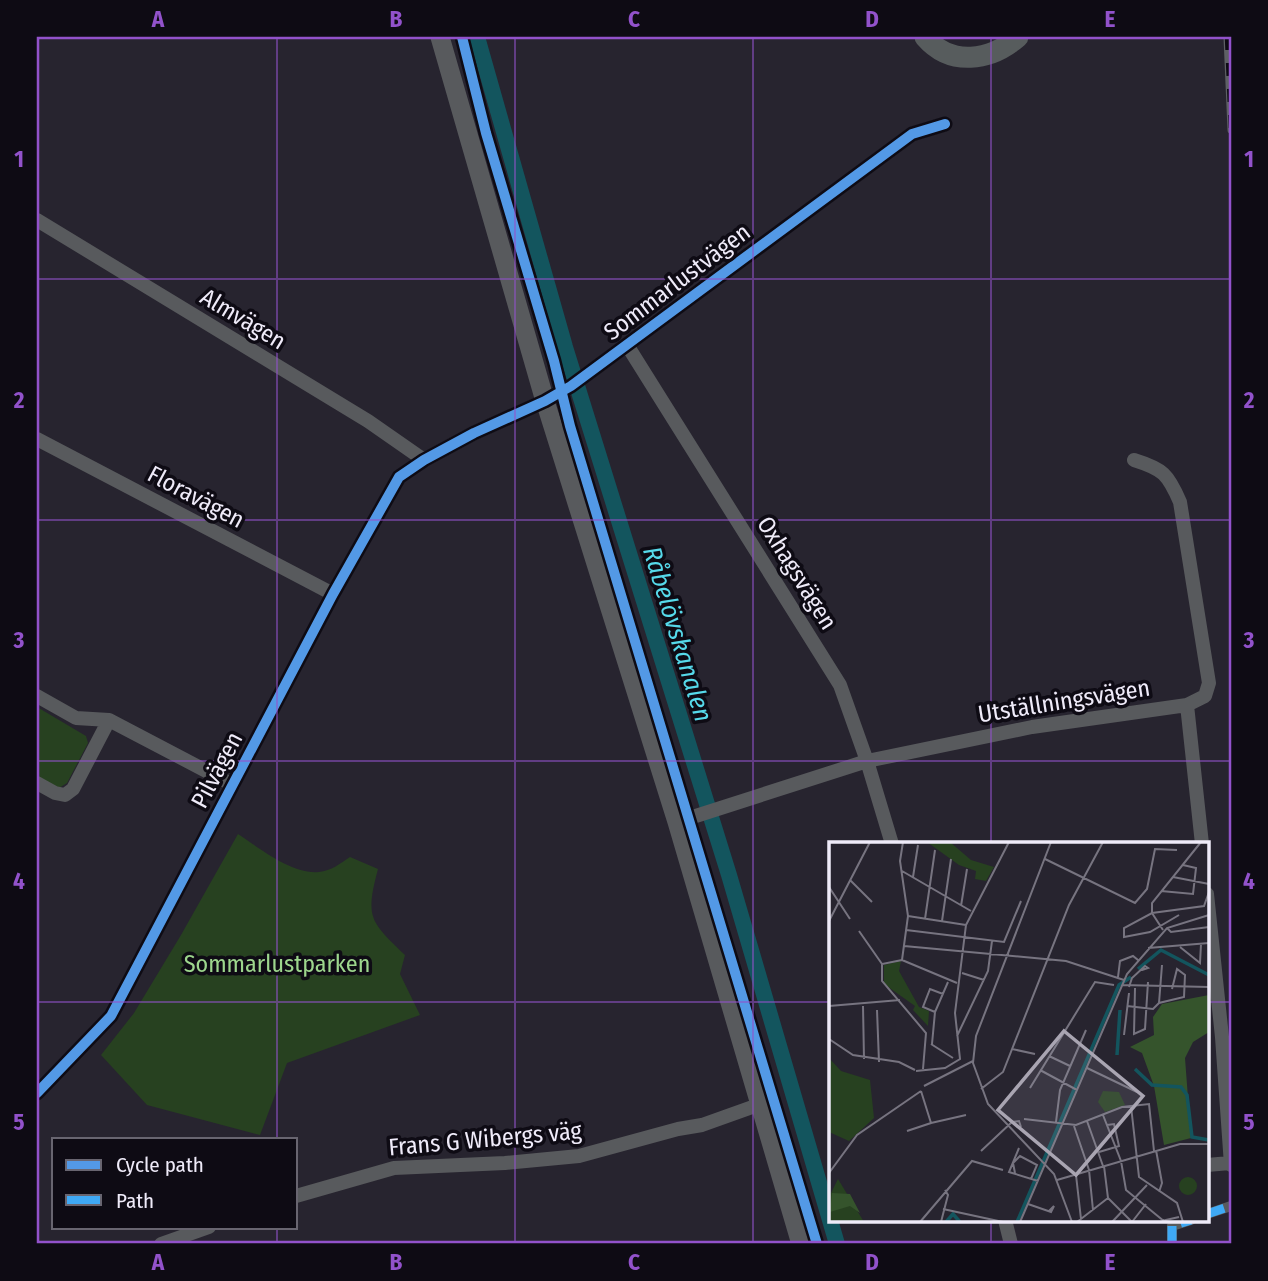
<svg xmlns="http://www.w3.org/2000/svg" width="1268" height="1281" viewBox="0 0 1268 1281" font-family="'Fira Sans Condensed',sans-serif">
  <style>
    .green { fill: #274120 }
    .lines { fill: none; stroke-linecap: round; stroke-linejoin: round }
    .canal { stroke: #13555e; stroke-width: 16 }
    .pedestrian { stroke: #585a5d; stroke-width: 10 }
    .minor { stroke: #585a5d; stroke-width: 14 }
    .tertiary { stroke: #585a5d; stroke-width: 19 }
    .secondary { stroke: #575c5d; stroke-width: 21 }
    .rail-casing { stroke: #5e6065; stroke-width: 7 }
    .rail { stroke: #0e0b14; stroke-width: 4.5; stroke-dasharray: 13; stroke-linecap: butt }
    .quiet { stroke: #3fa9f5; stroke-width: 9; stroke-dasharray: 18 9; stroke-linecap: butt }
    .cycleway-casing { stroke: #0e0b14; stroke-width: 15 }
    .cycleway { stroke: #5399e6; stroke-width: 10 }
    .grid { fill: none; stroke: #9252cb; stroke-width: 2; stroke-opacity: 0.55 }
    .labels { text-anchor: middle; stroke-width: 7; stroke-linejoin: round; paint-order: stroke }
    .street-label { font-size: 24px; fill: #efebf9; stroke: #0e0b14 }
    .park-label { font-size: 24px; fill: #9dd68d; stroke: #0e0b14 }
    .water-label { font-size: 26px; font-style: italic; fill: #56d9ea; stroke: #0e0b14 }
    .inset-river { fill: none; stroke: #13555e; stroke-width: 3.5 }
    .inset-road { fill: none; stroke: #777480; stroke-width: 2 }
    .view { fill: #a9a5b2; fill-opacity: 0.15; stroke: #a9a5b2; stroke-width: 3.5 }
    .inset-edge { fill: none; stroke: #efebf9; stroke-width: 3.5 }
    .neatline { fill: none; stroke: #9252cb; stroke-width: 2.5 }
    .grid-label { font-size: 23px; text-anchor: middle; font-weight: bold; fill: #9252cb }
  </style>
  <rect width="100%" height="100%" fill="#27242f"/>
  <path class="green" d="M 37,707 L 86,736 L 88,743 L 67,783 L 59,788 L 37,776 Z
    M 238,834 C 259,848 293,875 319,872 C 331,871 341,863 350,857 L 378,869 C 365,918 370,921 405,955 L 400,974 L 420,1015 L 287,1063 L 260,1135 L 147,1105 L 101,1055 L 134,1013 L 181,935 Z"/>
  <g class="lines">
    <path class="canal" d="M 477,37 L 565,347 L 729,875 L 837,1244"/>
    <path class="pedestrian" d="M 1207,1214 L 1231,1206
      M 1172,1244 L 1172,1226 L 1191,1220"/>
    <path class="minor" d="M 37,220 L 368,421 L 424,460
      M 627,345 L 840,685 L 867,761 L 892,844
      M 37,439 L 333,594
      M 37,696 L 76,718 L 109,720 L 233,785
      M 1187,705 L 1202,844
      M 37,783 L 55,793 L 65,795 L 73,789 L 109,720
      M 677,822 L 867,761 L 1032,727 L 1187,705 L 1205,696 L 1209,683 L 1180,502 C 1168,474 1163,469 1134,460
      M 1207,894 L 1222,1037 L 1231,1165
      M 37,1093 L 111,1016 L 333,594 L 399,477 L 424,460 L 474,433 L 545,401 L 571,386 L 912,134 L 945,124
      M 1207,1165 L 1230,1163
      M 296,1196 L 394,1168 L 505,1163 L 579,1156 L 678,1129 L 702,1125 L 758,1105
      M 1005,1220 L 1011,1244
      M 161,1244 L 209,1227"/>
    <path class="tertiary" d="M 440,37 L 545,401 L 677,822 L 801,1244"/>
    <path class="secondary" d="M 925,37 C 951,67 990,61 1018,37"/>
    <g class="rail-casing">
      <path id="rail" d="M 1227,37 L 1231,130"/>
    </g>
    <use href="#rail" class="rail"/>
    <path class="quiet" d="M 1207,1214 L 1231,1206
      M 1172,1244 L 1172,1226 L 1191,1220"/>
    <g class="cycleway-casing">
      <path id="cycleway" d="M 462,37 L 486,133 L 554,361 L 570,426 L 817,1244
        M 37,1093 L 111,1016 L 333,594 L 399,477 L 424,460 L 474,433 L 545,401 L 571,386 L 912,134 L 945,124"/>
    </g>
    <use href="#cycleway" class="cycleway"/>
  </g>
  <path class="grid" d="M 277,37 L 277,1139M 515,37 L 515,1244M 753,37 L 753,1244M 991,37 L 991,844M 37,279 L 1231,279M 37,520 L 1231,520M 37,761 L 1231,761M 37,1002 L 830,1002M 1207,1002 L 1231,1002M 991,1220 L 991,1244M 277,1227 L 277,1244"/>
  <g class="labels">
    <g class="street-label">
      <text transform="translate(677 282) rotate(-37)" y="8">Sommarlustvägen</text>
      <text transform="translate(243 319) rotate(31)" y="8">Almvägen</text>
      <text transform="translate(196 497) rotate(28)" y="8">Floravägen</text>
      <text transform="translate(797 573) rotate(58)" y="8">Oxhagsvägen</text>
      <text transform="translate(1064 701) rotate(-9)" y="8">Utställningsvägen</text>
      <text transform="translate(217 770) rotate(-62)" y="8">Pilvägen</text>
      <text transform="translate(485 1139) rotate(-5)" y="8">Frans G Wibergs väg</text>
    </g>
    <g class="park-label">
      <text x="277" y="972">Sommarlustparken</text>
    </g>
    <g class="water-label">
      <text transform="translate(678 634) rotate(73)" y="9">Råbelövskanalen</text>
    </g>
  </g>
  <g transform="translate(829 842)">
    <rect width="380" height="380" fill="#27242f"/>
    <path d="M 98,0 L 121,0 L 142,18 L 165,25 L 157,39 L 146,37 L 147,29 L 130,23 ZM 72,119 L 70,129 L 90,165 L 100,169 L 99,184 L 84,168 L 86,164 L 55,142 L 55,123 ZM 0,216 L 12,229 L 41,238 L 45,276 L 20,299 L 0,290 ZM 274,249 L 290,250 L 296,263 L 276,270 L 269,260 ZM350 344a9 9 0 1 1 18 0a9 9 0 1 1-18 0ZM 9,337 L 35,380 L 0,380 L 0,355 Z" fill="#274120"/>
    <path d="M 380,153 L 380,190 L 364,200 L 356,216 L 362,296 L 335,303 L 325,244 L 313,211 L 301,205 L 325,193 L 324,175 L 333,162 ZM 3,351 L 21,352 L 31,371 L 21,364 L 1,370 Z" fill="#35542c"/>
    <path class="inset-river" d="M 309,127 L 332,108 L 380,133M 288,213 L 291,168M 306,227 L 323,243 L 352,245 L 358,253 L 363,295 L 380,298M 117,380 L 124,372 L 131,380M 188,380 L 290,143 L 302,135"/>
    <path class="inset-road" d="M 222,0 L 147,194 L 144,221 L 159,262 L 225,332 L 243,380M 216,17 L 306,61 L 318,47 L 326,7 L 348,8M 73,29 L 142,69M 84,35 L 89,3M 344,35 L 380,42M 21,38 L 43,60M 0,45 L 21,77M 332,49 L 364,52 L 367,26 L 354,23M 132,64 L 138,27M 350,73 L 321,90 L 295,95 L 295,86 L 323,71 L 375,64 L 380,50M 79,74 L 137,83M 96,77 L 106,8M 0,79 L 41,0M 113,79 L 122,17M 338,86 L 342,90 L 380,85M 77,88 L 175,100 L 192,59M 334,88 L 323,71 L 323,61 L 372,0M 30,89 L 53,122M 75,104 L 237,119 L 295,138M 351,105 L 371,121 L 372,102M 319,106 L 380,101M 73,118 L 53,122 L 53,139 L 97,191 L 94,227M 73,118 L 79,74 L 71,19 L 74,0M 73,118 L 128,141M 133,131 L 155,138M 289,135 L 291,119 L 304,114 L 309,118M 293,143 L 380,145M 300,145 L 303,136 L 316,124 L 319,126 L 313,128M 306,146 L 305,192 L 316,187 L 319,140M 330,161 L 333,123M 0,164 L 71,158M 34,164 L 35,217M 298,164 L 324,167 L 330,161 L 355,155 L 356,133 L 348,127 L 343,147M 48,168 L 50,220M 106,170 L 94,165 L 101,147 L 114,152M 295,193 L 300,151M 128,194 L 159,129 L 163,99M 0,197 L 24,213 L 70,220 L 86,228M 102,202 L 124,216M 103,202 L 106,170 L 119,140M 183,207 L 206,212M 220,214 L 241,224M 258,226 L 308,250M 211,228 L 248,248M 87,229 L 116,226 L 131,217 L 126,171 L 137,83 L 180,0M 95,244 L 144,219M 201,246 L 266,140 L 285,143M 152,247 L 174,230 L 240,63 L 274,0M 302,264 L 310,335 L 348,361 L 354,380M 274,273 L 292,319 L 297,348 L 336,380M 195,277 L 247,283 L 293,265 L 320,262 L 325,309M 258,279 L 274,324M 227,280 L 231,248 L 257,188M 102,281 L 137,273M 245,284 L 260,328 L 264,368M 78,289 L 102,281 L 92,249M 190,306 L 180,330 L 209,339M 327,308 L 333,341 L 330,350M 152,309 L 183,280 L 190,279 L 192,285M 270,310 L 290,304 L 285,282 L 278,283M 275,324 L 279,356 L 303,380M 0,331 L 28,293 L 92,249M 186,331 L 184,321 L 191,314 L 208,323 L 202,337M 247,333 L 252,377M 228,338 L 351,302 L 380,302M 199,362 L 222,370 L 225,364 L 220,369M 114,367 L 174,380M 91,380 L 143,319 L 174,328M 112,380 L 119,353 L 116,348M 191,380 L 298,132 L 338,86 L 380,73M 248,380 L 279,356M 283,380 L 318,343M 303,380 L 317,362M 328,380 L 350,375"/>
    <path class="view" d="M 235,189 L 314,254 L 247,333 L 169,268 Z"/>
    <rect width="380" height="380" class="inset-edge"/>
  </g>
  <rect width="1268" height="1281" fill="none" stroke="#0e0b14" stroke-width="77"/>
  <rect x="52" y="1138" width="245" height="91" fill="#0e0b14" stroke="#686570" stroke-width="2"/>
  <rect x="66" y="1160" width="35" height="10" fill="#5399e6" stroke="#686570" stroke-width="2"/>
  <text x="116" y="1172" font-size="21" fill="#efebf9">Cycle path</text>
  <rect x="66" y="1195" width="35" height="10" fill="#3fa9f5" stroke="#686570" stroke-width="2"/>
  <text x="116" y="1208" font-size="21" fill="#efebf9">Path</text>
  <rect x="38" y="38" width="1192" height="1204" class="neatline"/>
  <g class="grid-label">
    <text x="158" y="27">A</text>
    <text x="396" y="27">B</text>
    <text x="634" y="27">C</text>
    <text x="872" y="27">D</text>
    <text x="1110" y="27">E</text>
    <text x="19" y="167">1</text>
    <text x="1249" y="167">1</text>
    <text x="19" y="408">2</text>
    <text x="1249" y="408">2</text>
    <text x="19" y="648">3</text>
    <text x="1249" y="648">3</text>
    <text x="19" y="889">4</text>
    <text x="1249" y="889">4</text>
    <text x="19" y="1130">5</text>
    <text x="1249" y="1130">5</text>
    <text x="158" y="1270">A</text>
    <text x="396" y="1270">B</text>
    <text x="634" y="1270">C</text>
    <text x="872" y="1270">D</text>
    <text x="1110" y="1270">E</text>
  </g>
</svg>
